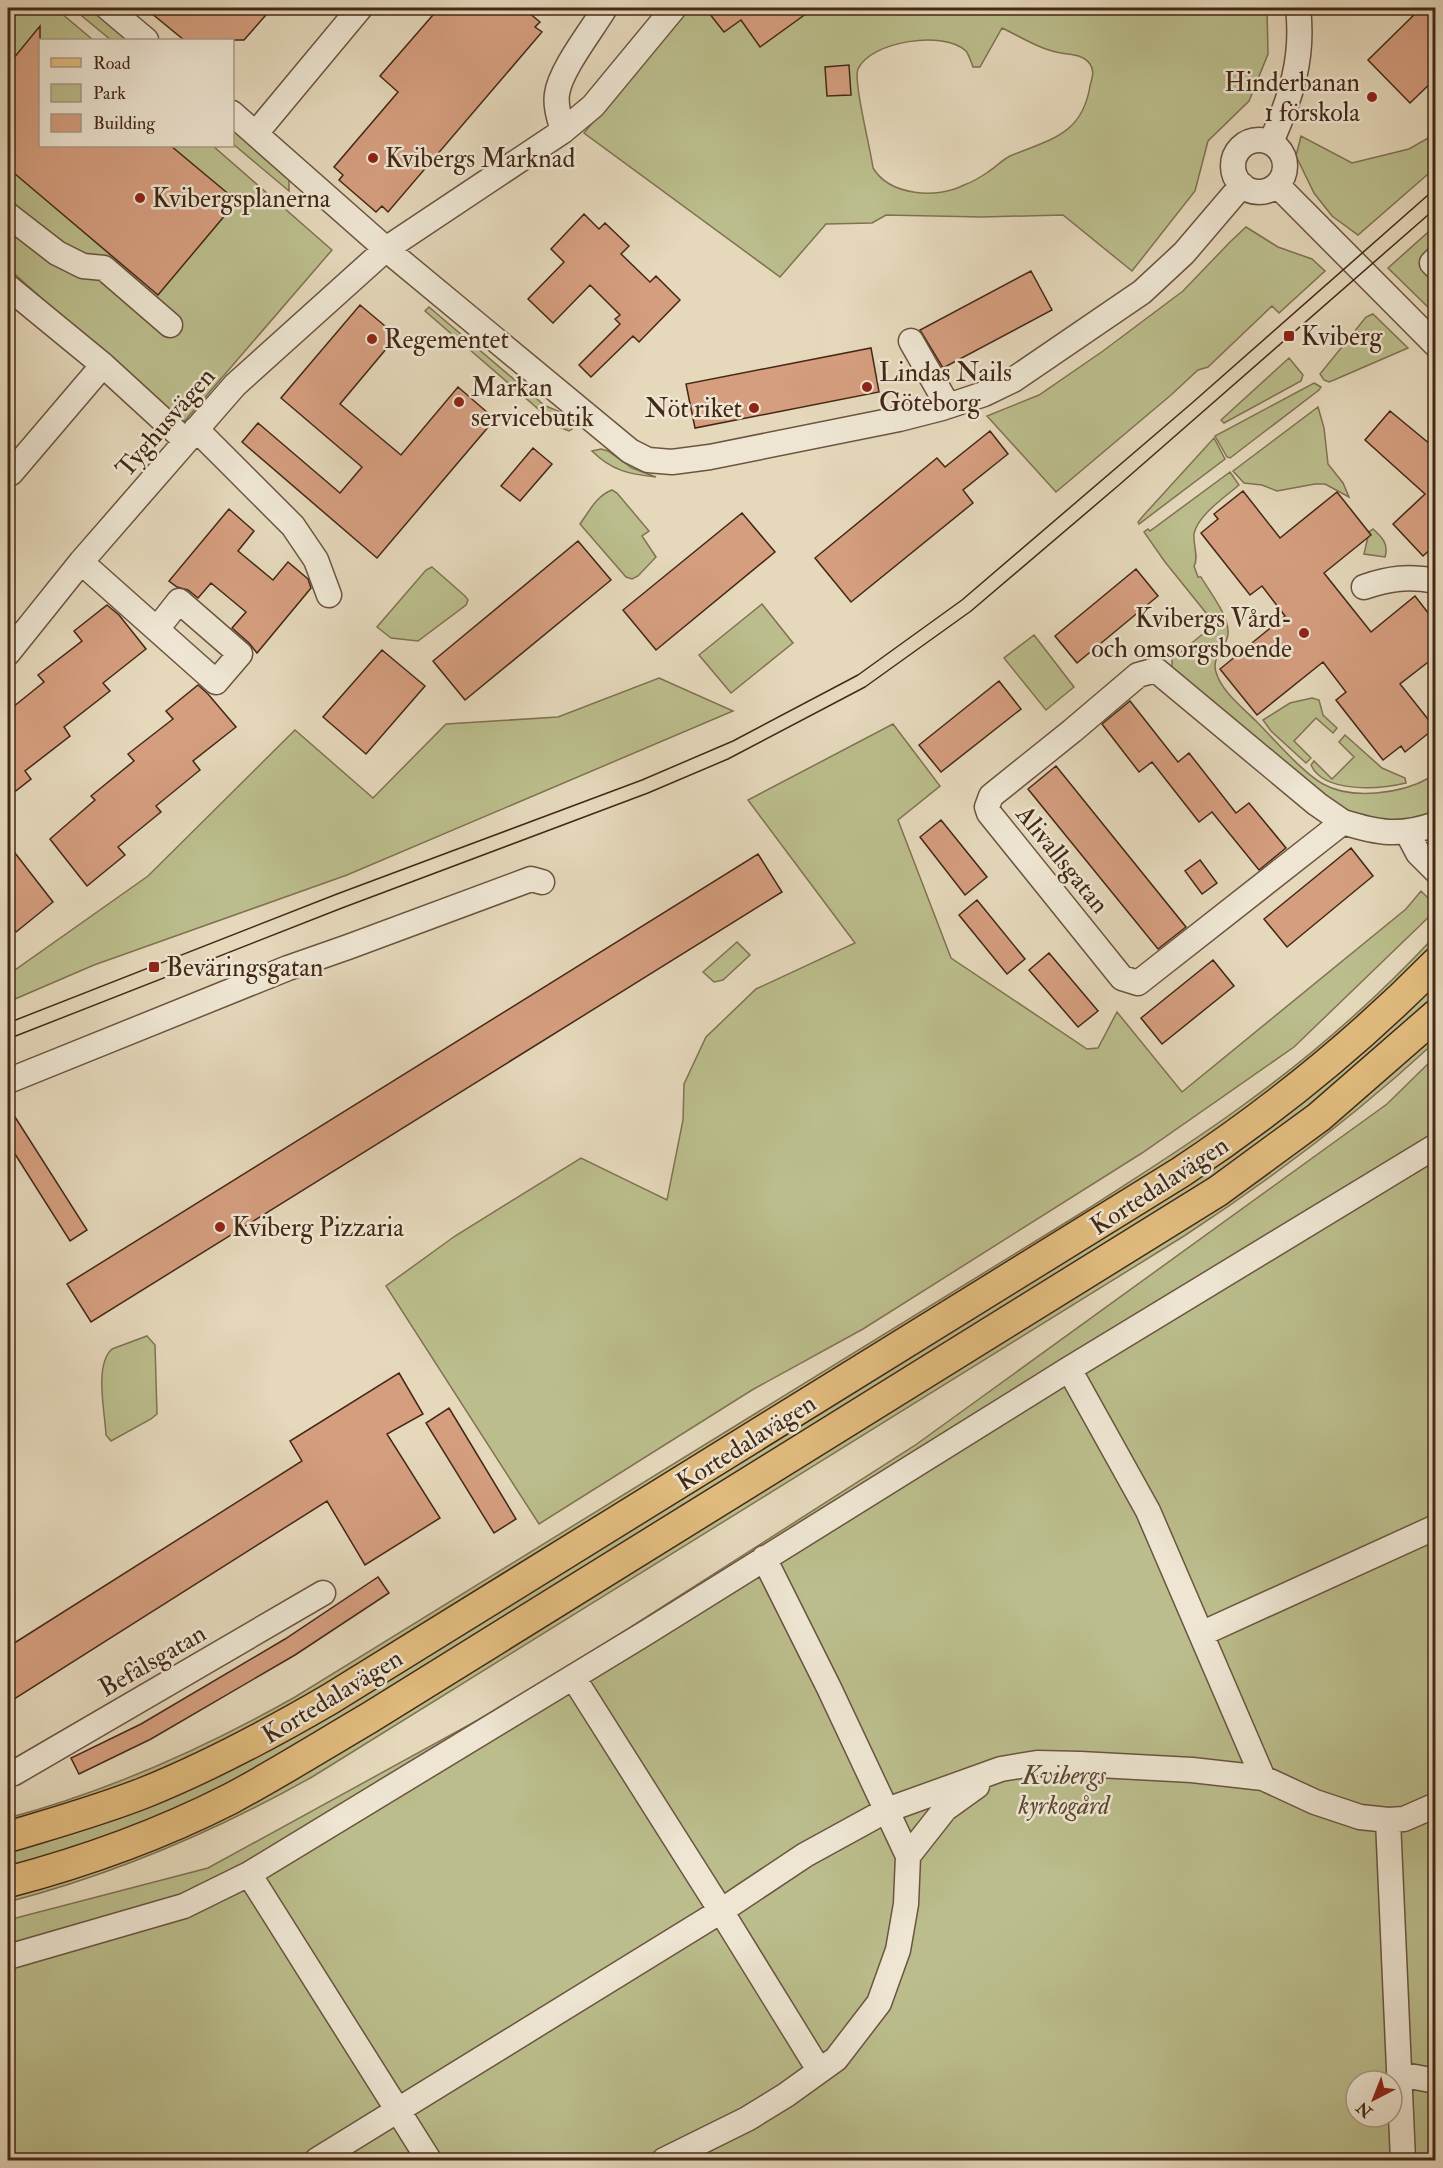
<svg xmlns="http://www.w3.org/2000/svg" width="1443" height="2168" viewBox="0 0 1443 2168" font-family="'IM FELL Double Pica',serif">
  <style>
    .green { fill: #bbbd8c; stroke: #807251; stroke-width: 1.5; fill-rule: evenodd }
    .building { fill: #d59e7f; stroke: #442816; stroke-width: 1.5 }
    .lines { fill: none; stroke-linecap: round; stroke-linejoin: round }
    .minor-casing { stroke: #6c543f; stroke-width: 27 }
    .major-casing { stroke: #442816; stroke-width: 33 }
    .minor { stroke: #eee6d3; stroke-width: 24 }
    .major { stroke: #e2bc7e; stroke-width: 30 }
    .tram { stroke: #442816; stroke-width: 1.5 }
    .poi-dot { fill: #8f2418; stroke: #eee6d3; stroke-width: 2 }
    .labels { text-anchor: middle; stroke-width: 5; stroke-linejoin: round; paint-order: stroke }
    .poi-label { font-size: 26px; fill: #442816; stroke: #eee6d3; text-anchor: start }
    .street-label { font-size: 26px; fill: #442816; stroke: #eee6d3 }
    .park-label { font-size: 26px; font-style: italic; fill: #5c462e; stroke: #eee6d3 }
  </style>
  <rect width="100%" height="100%" fill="#e5d8bb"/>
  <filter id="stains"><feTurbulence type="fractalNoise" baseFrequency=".00333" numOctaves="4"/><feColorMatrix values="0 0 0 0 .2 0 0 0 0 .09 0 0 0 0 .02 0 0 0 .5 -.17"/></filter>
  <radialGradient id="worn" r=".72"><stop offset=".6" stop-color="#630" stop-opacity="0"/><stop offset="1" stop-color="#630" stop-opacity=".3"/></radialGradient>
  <path class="green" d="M 8,8 L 55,8 L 93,40 L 40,40 L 40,146 L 213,146 L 332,250 L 182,424 L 8,268 Z
    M 86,8 L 91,8 L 129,40 L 111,40 L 82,16 Z
    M 687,8 L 1004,8 L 1008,11 L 1068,8 L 1267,8 L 1268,54 L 1249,101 L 1208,141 L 1195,191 L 1132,271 L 1063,215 L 982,217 L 886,215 L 872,223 L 826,224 L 780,277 L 584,133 ZM 1002,28 C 1021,37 1041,50 1061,53 C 1071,55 1083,54 1090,64 C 1095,71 1092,78 1090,86 C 1082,135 1051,139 1010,156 C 1002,160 996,167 988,172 C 981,177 972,182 964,185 C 937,199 890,196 873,168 C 871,151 853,81 858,69 C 871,41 944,30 966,51 C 969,55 971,62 973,67 L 980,67 Z
    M 232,129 L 289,177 L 289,191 L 233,144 Z
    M 1435,134 L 1435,168 L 1358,235 L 1332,216 L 1314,193 L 1296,156 L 1301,136 L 1352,163 L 1409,149 Z
    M 1435,226 L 1435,314 L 1388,268 Z
    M 1246,227 L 1278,247 L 1312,259 L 1325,271 L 1279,313 L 1272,306 L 1208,367 L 1198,370 L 1171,395 L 1056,492 L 987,416 L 1039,395 L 1103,351 L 1183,291 L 1230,242 Z
    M 429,307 L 544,405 C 555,411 574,413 572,429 L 569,431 L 559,427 L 425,311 Z
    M 1373,314 L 1408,348 L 1334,380 L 1329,382 L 1324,380 L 1320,374 L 1366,317 Z
    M 1289,358 L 1303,375 L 1301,381 L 1224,423 L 1221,420 Z
    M 1314,383 L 1321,387 L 1319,390 L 1230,458 L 1227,457 L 1215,436 Z
    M 1318,407 L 1324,428 L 1328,464 L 1343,483 L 1349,497 L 1325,484 L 1315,484 L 1277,491 L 1262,485 L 1244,483 L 1233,471 Z
    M 1214,438 L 1225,459 L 1139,524 L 1138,522 L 1143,516 Z
    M 601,449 L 608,451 L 632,468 L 656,477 C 629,474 612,471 592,451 Z
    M 1230,472 L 1239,485 C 1226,496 1197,516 1194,534 C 1193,544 1199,558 1194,566 L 1198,577 L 1201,577 C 1209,591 1230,617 1228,634 C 1227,648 1211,656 1216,672 C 1221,691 1243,708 1256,721 C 1273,738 1303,773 1323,784 C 1351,800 1401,794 1429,778 L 1435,783 L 1435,814 L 1394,824 L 1351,813 L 1315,788 L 1172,668 L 1172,659 L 1215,624 L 1165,562 L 1144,532 L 1148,529 L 1150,531 Z
    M 612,490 L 617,493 L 649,531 L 642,536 L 656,557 L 638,576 L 632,579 L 626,577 L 580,524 C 589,512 596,496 612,490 Z
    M 1373,529 C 1382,537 1389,544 1385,557 L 1364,554 L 1369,532 Z
    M 432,567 L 465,596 L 468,600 L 466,605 L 418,641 L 391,638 L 377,627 L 426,570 Z
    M 762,604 L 793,643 L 731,693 L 699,655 Z
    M 1034,635 L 1074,687 L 1046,710 L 1004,658 Z
    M 659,678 L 733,711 L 347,875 L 94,965 L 8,1002 L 8,975 L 148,876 L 295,730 L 373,798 L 446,724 L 558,717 Z
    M 1312,698 L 1319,700 L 1323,715 L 1337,728 L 1333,733 L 1316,718 L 1294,741 L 1311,758 L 1306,763 L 1271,731 L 1263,720 L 1290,703 Z
    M 893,724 L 940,786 L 898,820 L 951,958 L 1087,1049 L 1098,1048 L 1117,1012 L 1182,1092 L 1406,909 L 1421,891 L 1428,898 L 1435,890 L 1435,911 L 1294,1047 L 1142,1153 L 863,1329 L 752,1390 L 539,1524 L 386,1286 L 455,1236 L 581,1158 L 667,1200 L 683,1120 L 684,1084 L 706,1037 L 756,989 L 855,943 L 748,800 Z
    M 1345,735 L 1382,768 L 1405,778 L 1406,783 C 1381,789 1324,794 1311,765 L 1314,761 L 1332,779 L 1354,757 L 1339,742 Z
    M 1435,936 L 1435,945 L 1364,1014 L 1254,1105 L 1129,1190 L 322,1689 L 254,1727 L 142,1780 L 8,1824 L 8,1818 C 109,1791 203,1749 295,1697 L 1086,1210 C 1140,1175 1195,1141 1246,1103 C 1314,1054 1378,997 1435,936 Z
    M 737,942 L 750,955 L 723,980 L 714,982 L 703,972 Z
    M 1435,981 L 1435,996 C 1366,1064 1290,1121 1212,1179 L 314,1735 L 241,1778 L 139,1826 L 8,1869 L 8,1851 L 31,1844 L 622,1535 Z
    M 1435,1032 L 1435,1042 C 1357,1114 1273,1178 1184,1236 L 312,1777 C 216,1831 115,1874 8,1902 L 8,1896 L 261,1797 Z
    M 1435,1057 L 1435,2160 L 8,2160 L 8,1920 L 208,1868 L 529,1692 L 914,1446 L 1387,1104 ZM 1356,2081 L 1392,2081 L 1392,2117 L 1356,2117 Z
    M 147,1336 L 155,1345 L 157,1414 L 151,1419 L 111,1441 L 106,1435 C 105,1412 94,1365 112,1349 Z"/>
  <path class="building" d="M 145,8 L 272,8 L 244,40 L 184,40 Z
    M 439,8 L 523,8 L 540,22 L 535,27 L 542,32 L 388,212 L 382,206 L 376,212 L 339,180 L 343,175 L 334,167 L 398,92 L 380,76 Z
    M 705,8 L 814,8 L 760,47 L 741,20 L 724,32 Z
    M 1421,8 L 1436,8 L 1436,78 L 1410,103 L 1368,60 Z
    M 40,26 L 40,146 L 171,146 L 237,201 L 158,295 L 8,168 L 8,65 Z
    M 849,65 L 851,95 L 827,96 L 825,67 Z
    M 584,214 L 599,229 L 605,223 L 629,246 L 621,254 L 650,282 L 656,276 L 680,300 L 639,342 L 633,336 L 591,377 L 579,365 L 620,324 L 615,319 L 620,315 L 590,285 L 553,323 L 528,299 L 564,262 L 551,249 Z
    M 1031,271 L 1052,310 L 943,368 L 920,330 Z
    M 360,305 L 397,336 L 340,404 L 401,455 L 458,387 L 495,419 L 377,558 L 242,442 L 258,423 L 340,493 L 362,467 L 281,398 Z
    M 871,348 L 879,392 L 695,428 L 686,384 Z
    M 1390,411 L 1436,449 L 1436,544 L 1423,556 L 1393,524 L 1425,494 L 1365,440 Z
    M 990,431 L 1008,454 L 963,490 L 973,503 L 851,602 L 815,558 L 937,458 L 945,467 Z
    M 533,448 L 552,464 L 520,501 L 501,486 Z
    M 1243,491 L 1280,538 L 1337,492 L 1371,535 L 1324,573 L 1371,632 L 1415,596 L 1436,623 L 1436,656 L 1400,684 L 1435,728 L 1405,752 L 1401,746 L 1383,760 L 1336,700 L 1346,692 L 1323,662 L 1257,715 L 1220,669 L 1285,616 L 1262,586 L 1250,595 L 1201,533 L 1218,519 L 1214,514 Z
    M 229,509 L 254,531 L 238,551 L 273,580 L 288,562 L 308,579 L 311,588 L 257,653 L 249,643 L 232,628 L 246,612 L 211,583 L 198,598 L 188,590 L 177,587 L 169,581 Z
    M 742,513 L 775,552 L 656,650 L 623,610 Z
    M 578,541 L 611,580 L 465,700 L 433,661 Z
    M 1136,569 L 1158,596 L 1077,663 L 1055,636 Z
    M 107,605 L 119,615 L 146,649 L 103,683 L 110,691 L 64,727 L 70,736 L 25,771 L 31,779 L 8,797 L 8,711 L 44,682 L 38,675 L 82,641 L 74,631 Z
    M 382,650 L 425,686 L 366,754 L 323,717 Z
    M 999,681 L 1021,709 L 941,772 L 919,745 Z
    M 198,685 L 208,694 L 236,727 L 193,761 L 200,770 L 156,806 L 161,812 L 118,847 L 125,855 L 87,886 L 50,839 L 95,800 L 91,796 L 134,761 L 128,754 L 173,719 L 166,711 Z
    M 1130,701 L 1178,762 L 1189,753 L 1236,813 L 1249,803 L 1286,848 L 1259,870 L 1212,812 L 1199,822 L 1152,762 L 1139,772 L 1102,724 Z
    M 1056,766 L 1186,927 L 1158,949 L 1028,789 Z
    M 941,820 L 987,877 L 965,895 L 920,837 Z
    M 8,844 L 53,902 L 16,932 L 8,921 Z
    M 1351,848 L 1373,876 L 1287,947 L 1264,919 Z
    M 758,854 L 782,892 L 91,1322 L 67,1284 Z
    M 1200,860 L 1217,883 L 1202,894 L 1185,871 Z
    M 977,900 L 1025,959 L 1007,974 L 959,915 Z
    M 1049,953 L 1098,1011 L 1078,1027 L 1029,970 Z
    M 1213,960 L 1234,986 L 1162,1044 L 1141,1018 Z
    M 8,1106 L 87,1230 L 70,1241 L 8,1143 Z
    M 399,1373 L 423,1414 L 387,1434 L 440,1518 L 365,1565 L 327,1501 L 8,1703 L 8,1647 L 302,1461 L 290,1441 Z
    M 449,1408 L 516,1519 L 494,1533 L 426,1423 Z
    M 378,1577 L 389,1593 L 295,1655 L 151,1739 L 79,1774 L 71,1758 L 141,1724 L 285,1639 Z"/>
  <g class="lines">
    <g class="minor-casing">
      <path id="minor" d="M 108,8 L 146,40
        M 232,113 L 386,249 L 630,451 L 648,460 L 672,462 L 710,457 L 899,419 L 942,408 L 984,394 L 1013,380 L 1142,292 L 1184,253 L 1242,185
        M 563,131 C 560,120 555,107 557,94 C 560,70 592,30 605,8
        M 256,133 L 360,8
        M1233 166a26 26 0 1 1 52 0a26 26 0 1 1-52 0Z
        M 1271,142 C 1291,97 1304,58 1298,8
        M 1277,185 L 1436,345
        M 8,215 L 57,253 L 83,266 L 104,268 L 170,325
        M 1436,259 L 1432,263 L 1436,267
        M 8,287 L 103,365 L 186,441
        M 911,341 L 948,406
        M 196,429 L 293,526 L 316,560 L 329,595
        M 8,473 L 11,473 L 103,365
        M 81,562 L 216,682 L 240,654 L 179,601 L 157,629
        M 1364,587 C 1390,578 1408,576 1436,581
        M 8,653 L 81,562 L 235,385 L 386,249 L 563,131 L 593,106 L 674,8
        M 1156,670 L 1317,804 L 1343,822 L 1138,983 L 1122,978 L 989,813 L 987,807 L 991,796 L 1072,731 L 1138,675 Z
        M 1343,822 C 1378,833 1400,837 1436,824
        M 1407,832 L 1418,853 L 1436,871
        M 8,1081 L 288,968 L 348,947 L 531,879 L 542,882
        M 1069,1369 L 1148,1511 L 1263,1778
        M 1201,1634 L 1436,1527
        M 573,1677 L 721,1911 L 819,2070
        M 8,1775 L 14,1773 L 323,1593
        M 1388,1820 L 1403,2160
        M 908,1856 L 945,1809 L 977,1786
        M 249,1874 L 429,2160
        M 8,1957 L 184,1906 L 249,1874 L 644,1634 L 1069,1369 L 1436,1146
        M 1399,2074 L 1436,2081
        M 317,2160 L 721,1911 L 805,1855 L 887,1810 L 1001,1769 L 1037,1763 L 1080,1764 L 1192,1770 L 1263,1778 L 1315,1802 L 1360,1817 L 1388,1820 L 1404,1819 L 1436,1805
        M 664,2160 L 747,2119 L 786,2095 L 836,2059 L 879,2003 L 898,1950 L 906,1904 L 908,1856 L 829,1688 L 764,1558"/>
    </g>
    <g class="major-casing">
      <path id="major" d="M 8,1837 C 54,1823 101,1810 146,1792 C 210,1766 270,1734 330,1699 L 1181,1172 C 1273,1111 1358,1042 1436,963
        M 8,1882 C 84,1862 159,1835 230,1799 C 277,1774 323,1745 369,1718 L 1218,1191 L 1319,1117 L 1436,1015"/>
    </g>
    <use href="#minor" class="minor"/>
    <use href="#major" class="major"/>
    <path class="tram" d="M 8,1023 L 337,894 L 642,780 L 733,741 L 858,675 L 962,600 L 1192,403 L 1436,188
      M 8,1039 L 342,908 L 648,793 L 728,759 L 865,687 L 971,611 L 1119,485 L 1436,208"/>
  </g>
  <g class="poi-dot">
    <circle cx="1372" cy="97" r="6"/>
    <circle cx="373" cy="158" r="6"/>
    <circle cx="140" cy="198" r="6"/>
    <rect x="1283" y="330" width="12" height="12" rx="3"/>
    <circle cx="372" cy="339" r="6"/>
    <circle cx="867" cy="387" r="6"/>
    <circle cx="459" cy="402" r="6"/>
    <circle cx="754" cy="408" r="6"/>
    <circle cx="1304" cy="633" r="6"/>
    <rect x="148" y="961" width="12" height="12" rx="3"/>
    <circle cx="220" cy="1227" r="6"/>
  </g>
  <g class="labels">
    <g class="poi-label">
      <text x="1360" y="91" text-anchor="end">Hinderbanan<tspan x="1360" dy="30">1 förskola</tspan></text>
      <text x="385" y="167">Kvibergs Marknad</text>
      <text x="152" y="207">Kvibergsplanerna</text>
      <text x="1301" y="345">Kviberg</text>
      <text x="384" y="348">Regementet</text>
      <text x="879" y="381">Lindas Nails<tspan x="879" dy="30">Göteborg</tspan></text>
      <text x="471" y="396">Markan<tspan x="471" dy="30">servicebutik</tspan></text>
      <text x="742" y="417" text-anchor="end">Nöt riket</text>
      <text x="1292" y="627" text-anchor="end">Kvibergs Vård-<tspan x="1292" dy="30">och omsorgsboende</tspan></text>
      <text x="166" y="976">Beväringsgatan</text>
      <text x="232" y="1236">Kviberg Pizzaria</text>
    </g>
    <g class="street-label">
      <text transform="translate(165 422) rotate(-49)" y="9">Tyghusvägen</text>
      <text transform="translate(1063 859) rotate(51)" y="9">Alivallsgatan</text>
      <text transform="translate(1159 1185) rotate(-33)" y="9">Kortedalavägen</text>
      <text transform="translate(746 1442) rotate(-32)" y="9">Kortedalavägen</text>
      <text transform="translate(152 1660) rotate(-30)" y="9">Befälsgatan</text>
      <text transform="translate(332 1696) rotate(-31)" y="9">Kortedalavägen</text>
    </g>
    <g class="park-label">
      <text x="1064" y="1784">Kvibergs<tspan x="1064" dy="30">kyrkogård</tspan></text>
    </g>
  </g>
  <rect width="1443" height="2168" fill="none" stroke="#e5d8bb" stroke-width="30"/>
  <rect x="9" y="9" width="1425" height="2150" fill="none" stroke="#442816" stroke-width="3"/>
  <rect x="15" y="15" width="1413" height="2138" fill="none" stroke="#442816" stroke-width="1.5"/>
  <rect x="39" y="39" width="195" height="108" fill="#eee6d3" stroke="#aa9a87" stroke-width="1.5"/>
  <rect x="51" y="58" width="30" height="9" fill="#e2bc7e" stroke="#aa9a87" stroke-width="1.5"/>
  <text x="93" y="69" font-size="18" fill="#442816">Road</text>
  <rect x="51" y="84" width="30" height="18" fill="#bbbd8c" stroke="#aa9a87" stroke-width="1.5"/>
  <text x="93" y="99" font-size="18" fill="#442816">Park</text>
  <rect x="51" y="114" width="30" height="18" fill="#d59e7f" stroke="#aa9a87" stroke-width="1.5"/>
  <text x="93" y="129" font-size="18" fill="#442816">Building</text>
  <g transform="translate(1374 2099) rotate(222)"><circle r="28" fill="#eee6d3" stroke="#aa9a87" stroke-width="1.5"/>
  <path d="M0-4.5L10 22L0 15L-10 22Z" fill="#8f2418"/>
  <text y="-9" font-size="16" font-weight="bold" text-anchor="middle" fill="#442816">N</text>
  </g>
  <rect width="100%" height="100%" filter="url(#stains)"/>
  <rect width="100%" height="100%" fill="url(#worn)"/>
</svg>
